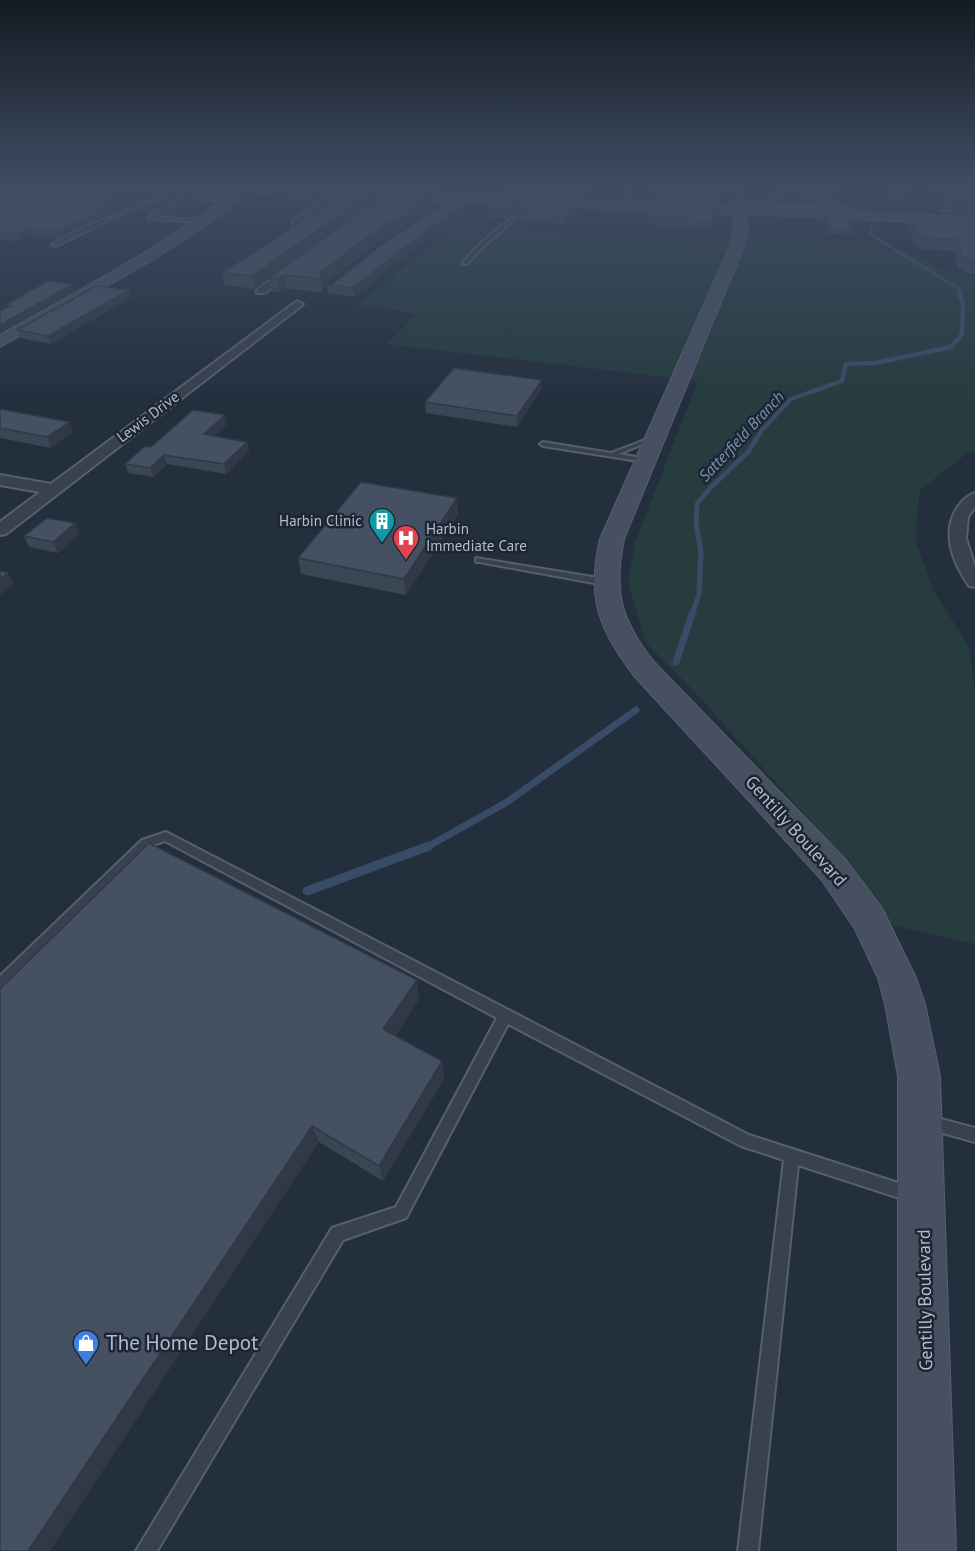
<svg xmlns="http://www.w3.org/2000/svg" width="975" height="1551" viewBox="0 0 975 1551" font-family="'PT Sans',sans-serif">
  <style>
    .green { fill: #263c3f }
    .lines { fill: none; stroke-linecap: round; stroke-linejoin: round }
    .stream-far4 { stroke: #394c67; stroke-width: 3 }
    .stream-far3 { stroke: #394c67; stroke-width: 4.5 }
    .stream-far2 { stroke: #394c67; stroke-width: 5 }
    .stream-far1 { stroke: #394c67; stroke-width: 7 }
    .stream { stroke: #394c67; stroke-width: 9 }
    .lane-casing { stroke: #565f6c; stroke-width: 4 }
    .street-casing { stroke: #565f6c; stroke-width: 4 }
    .secondary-casing { stroke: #565f6c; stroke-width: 2 }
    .lane { fill: #38414e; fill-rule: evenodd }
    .street { fill: #38414e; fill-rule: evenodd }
    .secondary { fill: #465061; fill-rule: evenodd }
    .wall { fill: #3b4654 }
    .shaded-wall { fill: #303945 }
    .building { fill: #455162; stroke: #303945; stroke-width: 1.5 }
    .labels { text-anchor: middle; stroke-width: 5; stroke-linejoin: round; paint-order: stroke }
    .far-street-label { font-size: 15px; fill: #b4bcc9; stroke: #1d2633 }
    .far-poi-label { font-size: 15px; fill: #b4bcc9; stroke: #1d2633; text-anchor: end }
    .far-water-label { font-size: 16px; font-style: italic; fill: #7c92b1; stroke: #1d2633 }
    .street-label { font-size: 18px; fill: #b4bcc9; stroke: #1d2633 }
    .near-poi-label { font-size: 21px; fill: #b4bcc9; stroke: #1d2633; text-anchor: start }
  </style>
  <rect width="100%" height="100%" fill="#242f3e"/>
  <path class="green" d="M 457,226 L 708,242 L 750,237 L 861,243 L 917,257 L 948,273 L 975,275 L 975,452 L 970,451 L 920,490 L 915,539 L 934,592 L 969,646 L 975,692 L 975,944 L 890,925 L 845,860 L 695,692 L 646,643 L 628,584 L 635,542 L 698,381 L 387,344 L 416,314 L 358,304 Z"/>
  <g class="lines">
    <path class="stream-far4" d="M 830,185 L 869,212
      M 873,220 L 870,234 L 959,289 L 960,292"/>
    <path class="stream-far3" d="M 761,431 L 791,399 L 842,381 L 846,364 L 875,363 L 951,347 L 962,334 L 963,305 L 959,291"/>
    <path class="stream-far2" d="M 693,612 L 699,594 L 701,552 L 696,522 L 697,504 L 710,488 L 748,452 L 762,430"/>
    <path class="stream-far1" d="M 676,662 L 693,611
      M 427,847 L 507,802 L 636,710"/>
    <path class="stream" d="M 307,891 L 429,846"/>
    <g class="lane-casing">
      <path id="lane" d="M 177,185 L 180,186 L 164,197 L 114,217 L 56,246 L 52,245 C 90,220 139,210 177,185 Z
        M 305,185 L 309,185 L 299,192 L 297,192 Z
        M 627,185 L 631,185 L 624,204 L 621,205 Z
        M 736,185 L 740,185 L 737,201 L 852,208 L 850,209 L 760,204 L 759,209 L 757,210 L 755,209 L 756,204 L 737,203 L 734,207 L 732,206 Z
        M 797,191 L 798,193 L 780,195 L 763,201 L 761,200 L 778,193 Z
        M 178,196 L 229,199 L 231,200 L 229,201 L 177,198 Z
        M 172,202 L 173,204 L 155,217 L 205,221 L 203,222 L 149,219 L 149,217 Z
        M 524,202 L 527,203 L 525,210 L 484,246 L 467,264 L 463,264 L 463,262 L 480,244 L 522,209 Z
        M 942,208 L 975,210 L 975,212 L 941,210 Z
        M 650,438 L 655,439 L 619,454 L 647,459 L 648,460 L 645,462 L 543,446 L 540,444 L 543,442 L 611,453 Z
        M 476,558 L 605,579 L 609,582 L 605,585 L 479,562 L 476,562 Z
        M 166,832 L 749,1135 L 917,1189 L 920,1194 L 917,1199 L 912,1202 L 798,1165 L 758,1551 L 738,1551 L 784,1160 L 741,1146 L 508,1024 L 406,1218 L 343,1240 L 157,1551 L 136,1551 L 332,1228 L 396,1207 L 497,1018 L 165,841 L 150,846 L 5,988 L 0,990 L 0,976 L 142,840 Z
        M 930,1116 L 975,1128 L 975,1142 L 925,1128 L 923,1123 L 925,1118 Z"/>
    </g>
    <g class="street-casing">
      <path id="street" d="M 338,190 L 345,192 L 299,225 L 293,225 L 293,221 Z
        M 294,264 L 299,267 L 298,269 L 265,293 L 257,293 L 257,289 Z
        M 297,301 L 303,304 L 301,306 L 6,534 L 0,535 L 0,522 L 40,492 L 0,485 L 0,475 L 51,484 Z
        M 975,493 L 975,507 L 968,517 L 966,538 L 975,567 L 975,587 L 969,586 C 953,562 941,534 957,508 C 962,501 967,495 975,493 Z"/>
    </g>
    <g class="secondary-casing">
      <path id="secondary" d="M 92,185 L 207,185 L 341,188 L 975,217 L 975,225 L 746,214 L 748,231 L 744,246 L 624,539 C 613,592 621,621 655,663 L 845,859 L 882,908 L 916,978 L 925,1004 L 940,1076 L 956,1551 L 898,1551 L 898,1076 L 885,1004 L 878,978 L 855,929 L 821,879 L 635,677 C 599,629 586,599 600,539 L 730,246 L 734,231 L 733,214 L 246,193 L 208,224 L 151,261 L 0,347 L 0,335 C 79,290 160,249 231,192 L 98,189 Z"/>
    </g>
    <use href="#lane" class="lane"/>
    <use href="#street" class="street"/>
    <use href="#secondary" class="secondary"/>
  </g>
  <path class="wall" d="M 16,185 L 87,185 L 67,196 L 73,195 L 96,185 L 139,186 L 140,192 L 147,192 L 148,198 L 109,213 L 60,238 L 31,235 L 19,241 L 0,240 L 0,191 Z
    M 311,185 L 443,185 L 437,190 Z
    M 504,185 L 592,185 L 583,197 L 504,193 Z
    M 651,185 L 701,187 L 729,185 L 727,197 L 719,197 L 717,203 L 649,200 Z
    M 777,185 L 824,185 L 823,188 L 840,197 L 838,204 L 817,203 L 816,201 L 783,198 L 785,191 L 801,189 L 778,190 Z
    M 886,185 L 909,185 L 908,196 L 905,207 L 884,205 Z
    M 930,185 L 975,185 L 975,215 L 949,213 L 952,206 L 945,206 Z
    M 281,189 L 322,199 L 309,207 L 287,205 L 282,197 Z
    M 324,197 L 376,201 L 322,241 L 434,205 L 402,228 L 383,238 L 323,285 L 322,293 L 286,288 L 279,292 L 271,291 L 269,279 L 255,289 L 224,285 L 222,273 L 325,206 Z
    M 520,199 L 520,207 L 507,219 L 488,217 L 488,209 Z
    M 193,201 L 171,216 L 162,215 L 160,208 Z
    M 467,201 L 467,208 L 397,262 L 354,297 L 328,293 L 327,284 L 332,284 Z
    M 648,207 L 715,209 L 711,229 L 647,224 Z
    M 575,209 L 565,224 L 517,220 L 518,212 Z
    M 825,216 L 854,231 L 852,235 L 829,234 L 824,220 Z
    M 910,216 L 962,219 L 963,216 L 975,216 L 975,274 L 965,273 L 964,269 L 958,269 L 955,251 L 917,249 L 907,227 Z
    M 131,297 L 51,344 L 20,338 L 17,330 Z
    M 541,390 L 517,427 L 426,413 L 425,402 Z
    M 0,409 L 73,432 L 51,448 L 0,438 Z
    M 227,424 L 214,436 L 247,442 L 249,451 L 226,474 L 167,464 L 153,477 L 128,473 L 125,464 L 151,447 Z
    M 457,498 L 458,514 L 406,595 L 301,574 L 298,558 Z
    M 75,523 L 79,534 L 58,553 L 29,547 L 24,536 Z
    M 0,989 L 419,999 L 395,1036 L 444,1079 L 383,1181 L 319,1142 Z"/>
  <path class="shaded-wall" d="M 0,185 L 11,185 L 0,189 Z
    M 74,185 L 87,185 L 59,200 L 56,197 L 57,194 Z
    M 437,185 L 443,185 L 437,190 Z
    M 585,185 L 592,185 L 583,197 L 584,187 Z
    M 139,186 L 140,192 L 112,205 L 110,198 Z
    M 375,190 L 376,201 L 255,289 L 252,276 Z
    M 321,191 L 322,199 L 309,207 L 308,199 Z
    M 147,192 L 148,198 L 109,213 L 60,238 L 58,232 L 107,207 Z
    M 191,194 L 193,201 L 171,216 L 169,209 Z
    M 434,194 L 434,205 L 402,228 L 383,238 L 323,285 L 322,293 L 321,279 L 321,272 L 382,226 Z
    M 520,199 L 520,207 L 507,219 L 507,211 Z
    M 467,201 L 467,208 L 397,262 L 354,297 L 353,288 L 396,254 Z
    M 575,202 L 575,209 L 565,224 L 565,216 Z
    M 29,229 L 31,235 L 19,241 L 16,235 Z
    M 284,275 L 286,288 L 279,292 L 277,279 Z
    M 73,284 L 75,291 L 0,333 L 0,325 Z
    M 129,290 L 131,297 L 51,344 L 48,336 Z
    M 542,380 L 541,390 L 517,427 L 517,416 Z
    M 225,415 L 227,424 L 206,443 L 204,434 Z
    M 70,422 L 73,432 L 51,448 L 47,437 Z
    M 247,442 L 249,451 L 226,474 L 224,464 Z
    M 164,455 L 167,464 L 153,477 L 150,468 Z
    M 457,498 L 458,514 L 406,595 L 404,579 Z
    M 75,523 L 79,534 L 58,553 L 53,542 Z
    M 8,573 L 14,584 L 0,595 L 0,579 Z
    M 417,980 L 419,999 L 387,1047 L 383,1029 Z
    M 442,1061 L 444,1079 L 383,1181 L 379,1166 Z
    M 312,1126 L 319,1142 L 50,1551 L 28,1551 Z"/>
  <path class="building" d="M 16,185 L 74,185 L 57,194 L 56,197 L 73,195 L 89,185 L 139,186 L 110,198 L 86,197 L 88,203 L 112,205 L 143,191 L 147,192 L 107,207 L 58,232 L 29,229 L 16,235 L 0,233 L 0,191 Z
    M 533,185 L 585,185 L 584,187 Z
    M 651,185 L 701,187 L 701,185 L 729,185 L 727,193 L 719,192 L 718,199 L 650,196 Z
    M 888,185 L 909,185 L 908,196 L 887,194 Z
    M 940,185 L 975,185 L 975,197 L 948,195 Z
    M 338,188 L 375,190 L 252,276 L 222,273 L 337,199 L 324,197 Z
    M 821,188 L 831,190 L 840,197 L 819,195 L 818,193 L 784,191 Z
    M 281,189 L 321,191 L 308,199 L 286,197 Z
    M 392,190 L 434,194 L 401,216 L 382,226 L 321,272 L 321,279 L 284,275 L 277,279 L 269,278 Z
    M 181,193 L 191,194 L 169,209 L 160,208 Z
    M 495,198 L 520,199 L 507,211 L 488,209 Z
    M 453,199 L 467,201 L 396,254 L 353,288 L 327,284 L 332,284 L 391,238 Z
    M 528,200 L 575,202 L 565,216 L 518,212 Z
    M 648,207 L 715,209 L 712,222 L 647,218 Z
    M 825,216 L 847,217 L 854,231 L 830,230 Z
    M 910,216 L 965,219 L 963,216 L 975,216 L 975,262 L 969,262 L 968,258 L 962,257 L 959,240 L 921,238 Z
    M 48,281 L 73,284 L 0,325 L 0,311 L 10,306 L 5,305 Z
    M 96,286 L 129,290 L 48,336 L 17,330 Z
    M 454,368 L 542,380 L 517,416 L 425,402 Z
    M 0,409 L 70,422 L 47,437 L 0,428 Z
    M 193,410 L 225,415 L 204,434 L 247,442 L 224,464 L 164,455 L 150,468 L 125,464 L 145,446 L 151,447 Z
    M 361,482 L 457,498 L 404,579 L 298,558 Z
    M 47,518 L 75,523 L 53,542 L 24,536 Z
    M 0,571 L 8,573 L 0,579 Z
    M 149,843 L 417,980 L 383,1029 L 442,1061 L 379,1166 L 312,1126 L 28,1551 L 0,1551 L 0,989 Z"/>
  <linearGradient id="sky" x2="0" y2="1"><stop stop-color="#141a22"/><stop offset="0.46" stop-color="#3f4d63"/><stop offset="1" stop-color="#3f4d63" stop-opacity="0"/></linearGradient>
  <rect width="975" height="402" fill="url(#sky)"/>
  <defs>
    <g id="building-pin" transform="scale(1.35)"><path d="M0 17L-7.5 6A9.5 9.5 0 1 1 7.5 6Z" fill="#0f9aa8" stroke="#1d2633"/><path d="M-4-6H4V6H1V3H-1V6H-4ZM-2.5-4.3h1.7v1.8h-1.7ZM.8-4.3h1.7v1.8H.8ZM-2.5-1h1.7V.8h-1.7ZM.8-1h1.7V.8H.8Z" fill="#fff"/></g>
    <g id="hospital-pin" transform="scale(1.35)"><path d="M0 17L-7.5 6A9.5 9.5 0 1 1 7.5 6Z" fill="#e0444e" stroke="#1d2633"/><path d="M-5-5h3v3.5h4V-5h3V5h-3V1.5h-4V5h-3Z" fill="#fff"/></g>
    <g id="shop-pin" transform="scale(1.35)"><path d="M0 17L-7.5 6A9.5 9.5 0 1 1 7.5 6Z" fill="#3f7fe0" stroke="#1d2633"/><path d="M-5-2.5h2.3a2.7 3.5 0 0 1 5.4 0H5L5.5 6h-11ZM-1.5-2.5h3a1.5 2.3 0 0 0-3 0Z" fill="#fff"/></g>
  </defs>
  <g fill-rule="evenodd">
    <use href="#building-pin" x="382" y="521"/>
    <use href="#hospital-pin" x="406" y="538"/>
    <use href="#shop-pin" x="86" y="1343"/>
  </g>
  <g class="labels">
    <g class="far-street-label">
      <text transform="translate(148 417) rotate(-37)" y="5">Lewis Drive</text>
    </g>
    <g class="far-poi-label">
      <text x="362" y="526">Harbin Clinic</text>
      <text x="426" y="534" text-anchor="start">Harbin<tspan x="426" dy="17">Immediate Care</tspan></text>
    </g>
    <g class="far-water-label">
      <text transform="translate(741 436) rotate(-47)" y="6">Satterfield Branch</text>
    </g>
    <g class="street-label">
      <text transform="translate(796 831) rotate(48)" y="6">Gentilly Boulevard</text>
      <text transform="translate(925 1300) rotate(-91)" y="6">Gentilly Boulevard</text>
    </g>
    <g class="near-poi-label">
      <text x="106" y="1350">The Home Depot</text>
    </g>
  </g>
</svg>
